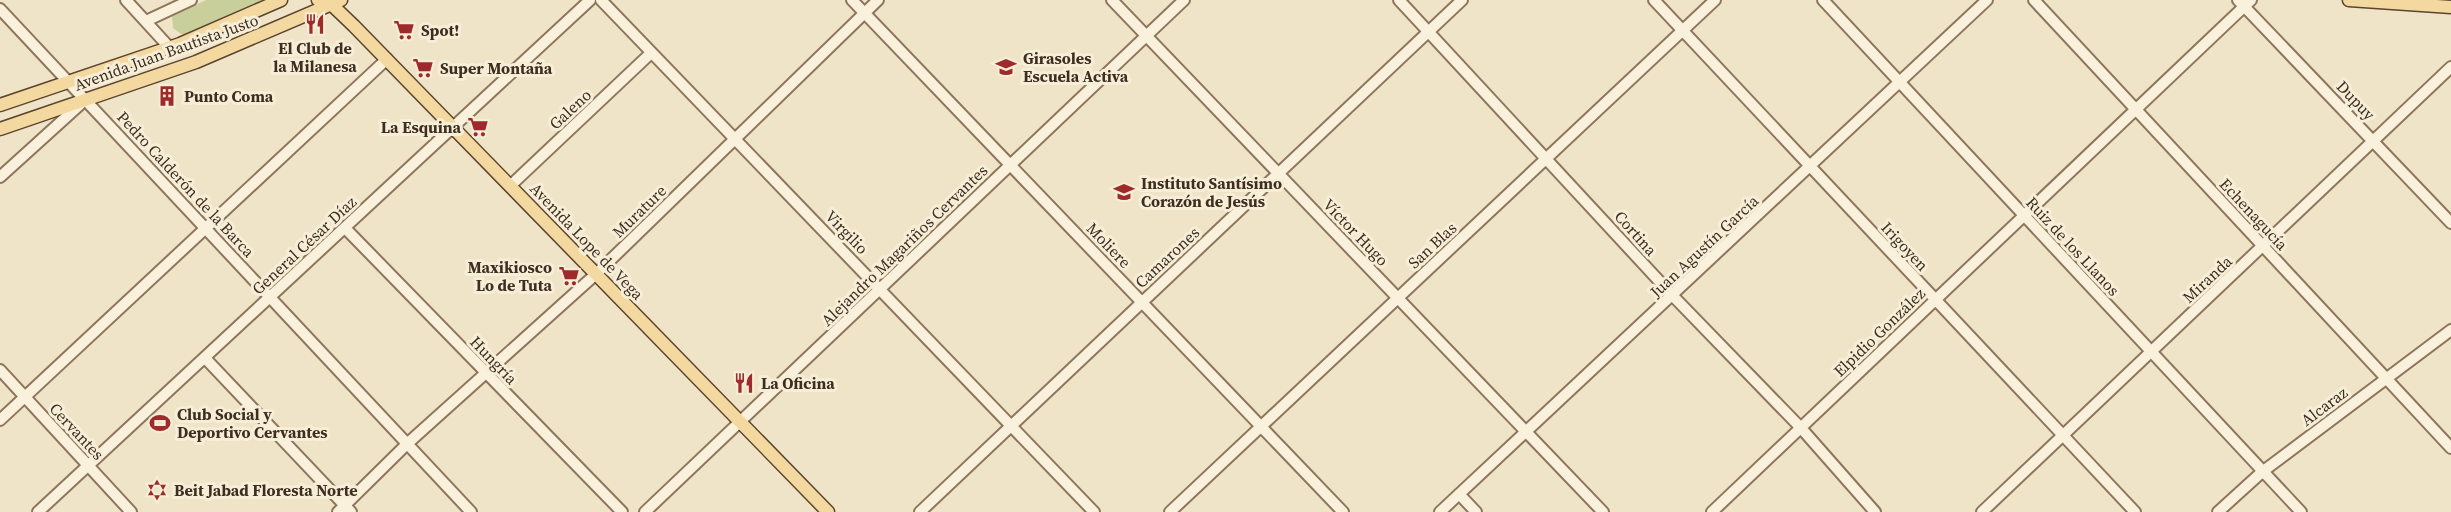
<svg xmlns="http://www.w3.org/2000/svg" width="2451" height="512" viewBox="0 0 2451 512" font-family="'Source Serif 4',serif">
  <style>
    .green { fill: #c9cf9b }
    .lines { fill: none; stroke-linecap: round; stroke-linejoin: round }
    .minor-casing { stroke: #8d765c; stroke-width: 14 }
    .major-casing { stroke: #5b4430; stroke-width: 15 }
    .minor { stroke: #faf1dc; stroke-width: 10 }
    .major { stroke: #f3d9a0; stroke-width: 12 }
    .labels { text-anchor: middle; stroke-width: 6; stroke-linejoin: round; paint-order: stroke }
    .poi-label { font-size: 16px; font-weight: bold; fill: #3d2e20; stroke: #f7eed8; text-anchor: start }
    .street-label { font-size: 16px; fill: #3d2e20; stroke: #f7eed8 }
  </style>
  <rect width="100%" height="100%" fill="#f0e4c8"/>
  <path class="green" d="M 206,0 L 267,0 L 188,34 L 181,34 L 173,28 L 172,16 Z"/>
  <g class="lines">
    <g class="minor-casing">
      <path id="minor" d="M 126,0 L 169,47
        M 601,0 L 1094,512
        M 852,0 L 1343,512
        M 1112,0 L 1603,512
        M 1399,0 L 1673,296 L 1801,428 L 1875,512
        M 1654,0 L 2135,512
        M 1823,0 L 2301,512
        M 2034,0 L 2451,448
        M 2238,0 L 2451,223
        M 0,9 L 471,512
        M 146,21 L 191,0
        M 0,177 L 85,100
        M 510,186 L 651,53
        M 345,228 L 622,512
        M 205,358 L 351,512
        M 0,370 L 131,512
        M 0,420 L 387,59
        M 1459,494 L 1476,512
        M 38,512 L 590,0
        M 338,512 L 408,443 L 596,274 L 878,0
        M 645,512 L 1184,0
        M 920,512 L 1462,0
        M 1170,512 L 1715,0
        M 1440,512 L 1987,0
        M 1712,512 L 2251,0
        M 1982,512 L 2451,67
        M 2218,512 L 2262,472 L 2451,330"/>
    </g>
    <g class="major-casing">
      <path id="major" d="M 318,0 L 331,4 L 354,26 L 828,512
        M 2349,0 L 2451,7
        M 0,105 L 180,44 L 281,0
        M 0,129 L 196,62 L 341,0"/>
    </g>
    <use href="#minor" class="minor"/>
    <use href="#major" class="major"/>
  </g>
  <defs>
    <g id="restaurant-bare" transform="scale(1.62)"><path d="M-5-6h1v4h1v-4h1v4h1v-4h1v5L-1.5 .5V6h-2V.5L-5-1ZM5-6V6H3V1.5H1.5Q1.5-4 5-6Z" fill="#9e2a2b" stroke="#f7eed8" stroke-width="2.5" paint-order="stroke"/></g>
    <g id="supermarket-bare" transform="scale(1.62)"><path d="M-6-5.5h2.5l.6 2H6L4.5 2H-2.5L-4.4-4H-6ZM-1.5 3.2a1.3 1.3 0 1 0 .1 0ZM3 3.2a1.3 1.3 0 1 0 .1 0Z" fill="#9e2a2b" stroke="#f7eed8" stroke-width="2.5" paint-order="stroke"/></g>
    <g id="school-bare" transform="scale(1.62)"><path d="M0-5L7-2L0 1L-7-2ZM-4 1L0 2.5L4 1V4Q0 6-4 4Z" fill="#9e2a2b" stroke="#f7eed8" stroke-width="2.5" paint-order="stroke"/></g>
    <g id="building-bare" transform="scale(1.62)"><path d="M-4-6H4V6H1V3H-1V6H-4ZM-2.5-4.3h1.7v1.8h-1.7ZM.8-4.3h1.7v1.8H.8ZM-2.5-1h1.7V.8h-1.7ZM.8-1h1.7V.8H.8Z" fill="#9e2a2b" stroke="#f7eed8" stroke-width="2.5" paint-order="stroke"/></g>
    <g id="stadium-bare" transform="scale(1.62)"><path d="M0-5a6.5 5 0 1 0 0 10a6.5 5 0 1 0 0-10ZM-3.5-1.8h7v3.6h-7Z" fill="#9e2a2b" stroke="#f7eed8" stroke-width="2.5" paint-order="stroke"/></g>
    <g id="synagogue-bare" transform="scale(1.62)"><path d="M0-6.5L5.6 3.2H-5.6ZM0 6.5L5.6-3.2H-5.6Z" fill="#9e2a2b" stroke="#f7eed8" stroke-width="2.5" paint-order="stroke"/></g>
  </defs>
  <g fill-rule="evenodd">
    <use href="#restaurant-bare" x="315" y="24"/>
    <use href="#supermarket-bare" x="404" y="30"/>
    <use href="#school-bare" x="1006" y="67"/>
    <use href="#supermarket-bare" x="423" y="68"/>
    <use href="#building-bare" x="167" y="96"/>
    <use href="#supermarket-bare" x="478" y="127"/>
    <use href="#school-bare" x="1124" y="192"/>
    <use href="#supermarket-bare" x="569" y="276"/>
    <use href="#restaurant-bare" x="744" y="383"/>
    <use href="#stadium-bare" x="160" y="423"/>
    <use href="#synagogue-bare" x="157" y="490"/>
  </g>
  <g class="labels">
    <g class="poi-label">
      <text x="421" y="36">Spot!</text>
      <text x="315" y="54" text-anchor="middle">El Club de<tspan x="315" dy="18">la Milanesa</tspan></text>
      <text x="1023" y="64">Girasoles<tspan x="1023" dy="18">Escuela Activa</tspan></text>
      <text x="440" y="74">Super Montaña</text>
      <text x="184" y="102">Punto Coma</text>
      <text x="461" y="133" text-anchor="end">La Esquina</text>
      <text x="1141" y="189">Instituto Santísimo<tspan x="1141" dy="18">Corazón de Jesús</tspan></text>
      <text x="552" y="273" text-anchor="end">Maxikiosco<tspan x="552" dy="18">Lo de Tuta</tspan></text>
      <text x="761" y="389">La Oficina</text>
      <text x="177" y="420">Club Social y<tspan x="177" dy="18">Deportivo Cervantes</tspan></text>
      <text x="174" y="496">Beit Jabad Floresta Norte</text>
    </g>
    <g class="street-label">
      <text transform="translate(166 52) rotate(-20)" y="6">Avenida Juan Bautista Justo</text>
      <text transform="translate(2356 100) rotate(46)" y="6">Dupuy</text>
      <text transform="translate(570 109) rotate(-43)" y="6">Galeno</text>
      <text transform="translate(186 184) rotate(47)" y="6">Pedro Calderón de la Barca</text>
      <text transform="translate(639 211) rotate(-44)" y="6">Murature</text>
      <text transform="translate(2254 214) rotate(47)" y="6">Echenagucía</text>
      <text transform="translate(847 232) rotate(46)" y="6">Virgilio</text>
      <text transform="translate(1356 232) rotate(46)" y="6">Víctor Hugo</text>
      <text transform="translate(1636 233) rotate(48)" y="6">Cortina</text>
      <text transform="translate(587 241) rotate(46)" y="6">Avenida Lope de Vega</text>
      <text transform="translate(304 245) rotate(-43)" y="6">General César Díaz</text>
      <text transform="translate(904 245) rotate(-44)" y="6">Alejandro Magariños Cervantes</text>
      <text transform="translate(1109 245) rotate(46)" y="6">Moliere</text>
      <text transform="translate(1432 245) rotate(-43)" y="6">San Blas</text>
      <text transform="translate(1704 246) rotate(-43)" y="6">Juan Agustín García</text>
      <text transform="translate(1905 246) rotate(47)" y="6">Irigoyen</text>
      <text transform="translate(2073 246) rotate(47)" y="6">Ruiz de los Llanos</text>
      <text transform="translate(1167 257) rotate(-43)" y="6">Camarones</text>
      <text transform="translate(2207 279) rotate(-43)" y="6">Miranda</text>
      <text transform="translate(1879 332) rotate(-44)" y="6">Elpidio González</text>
      <text transform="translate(494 360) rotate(46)" y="6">Hungría</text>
      <text transform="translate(2324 406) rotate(-37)" y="6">Alcaraz</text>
      <text transform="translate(77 431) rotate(47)" y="6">Cervantes</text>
    </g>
  </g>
</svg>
